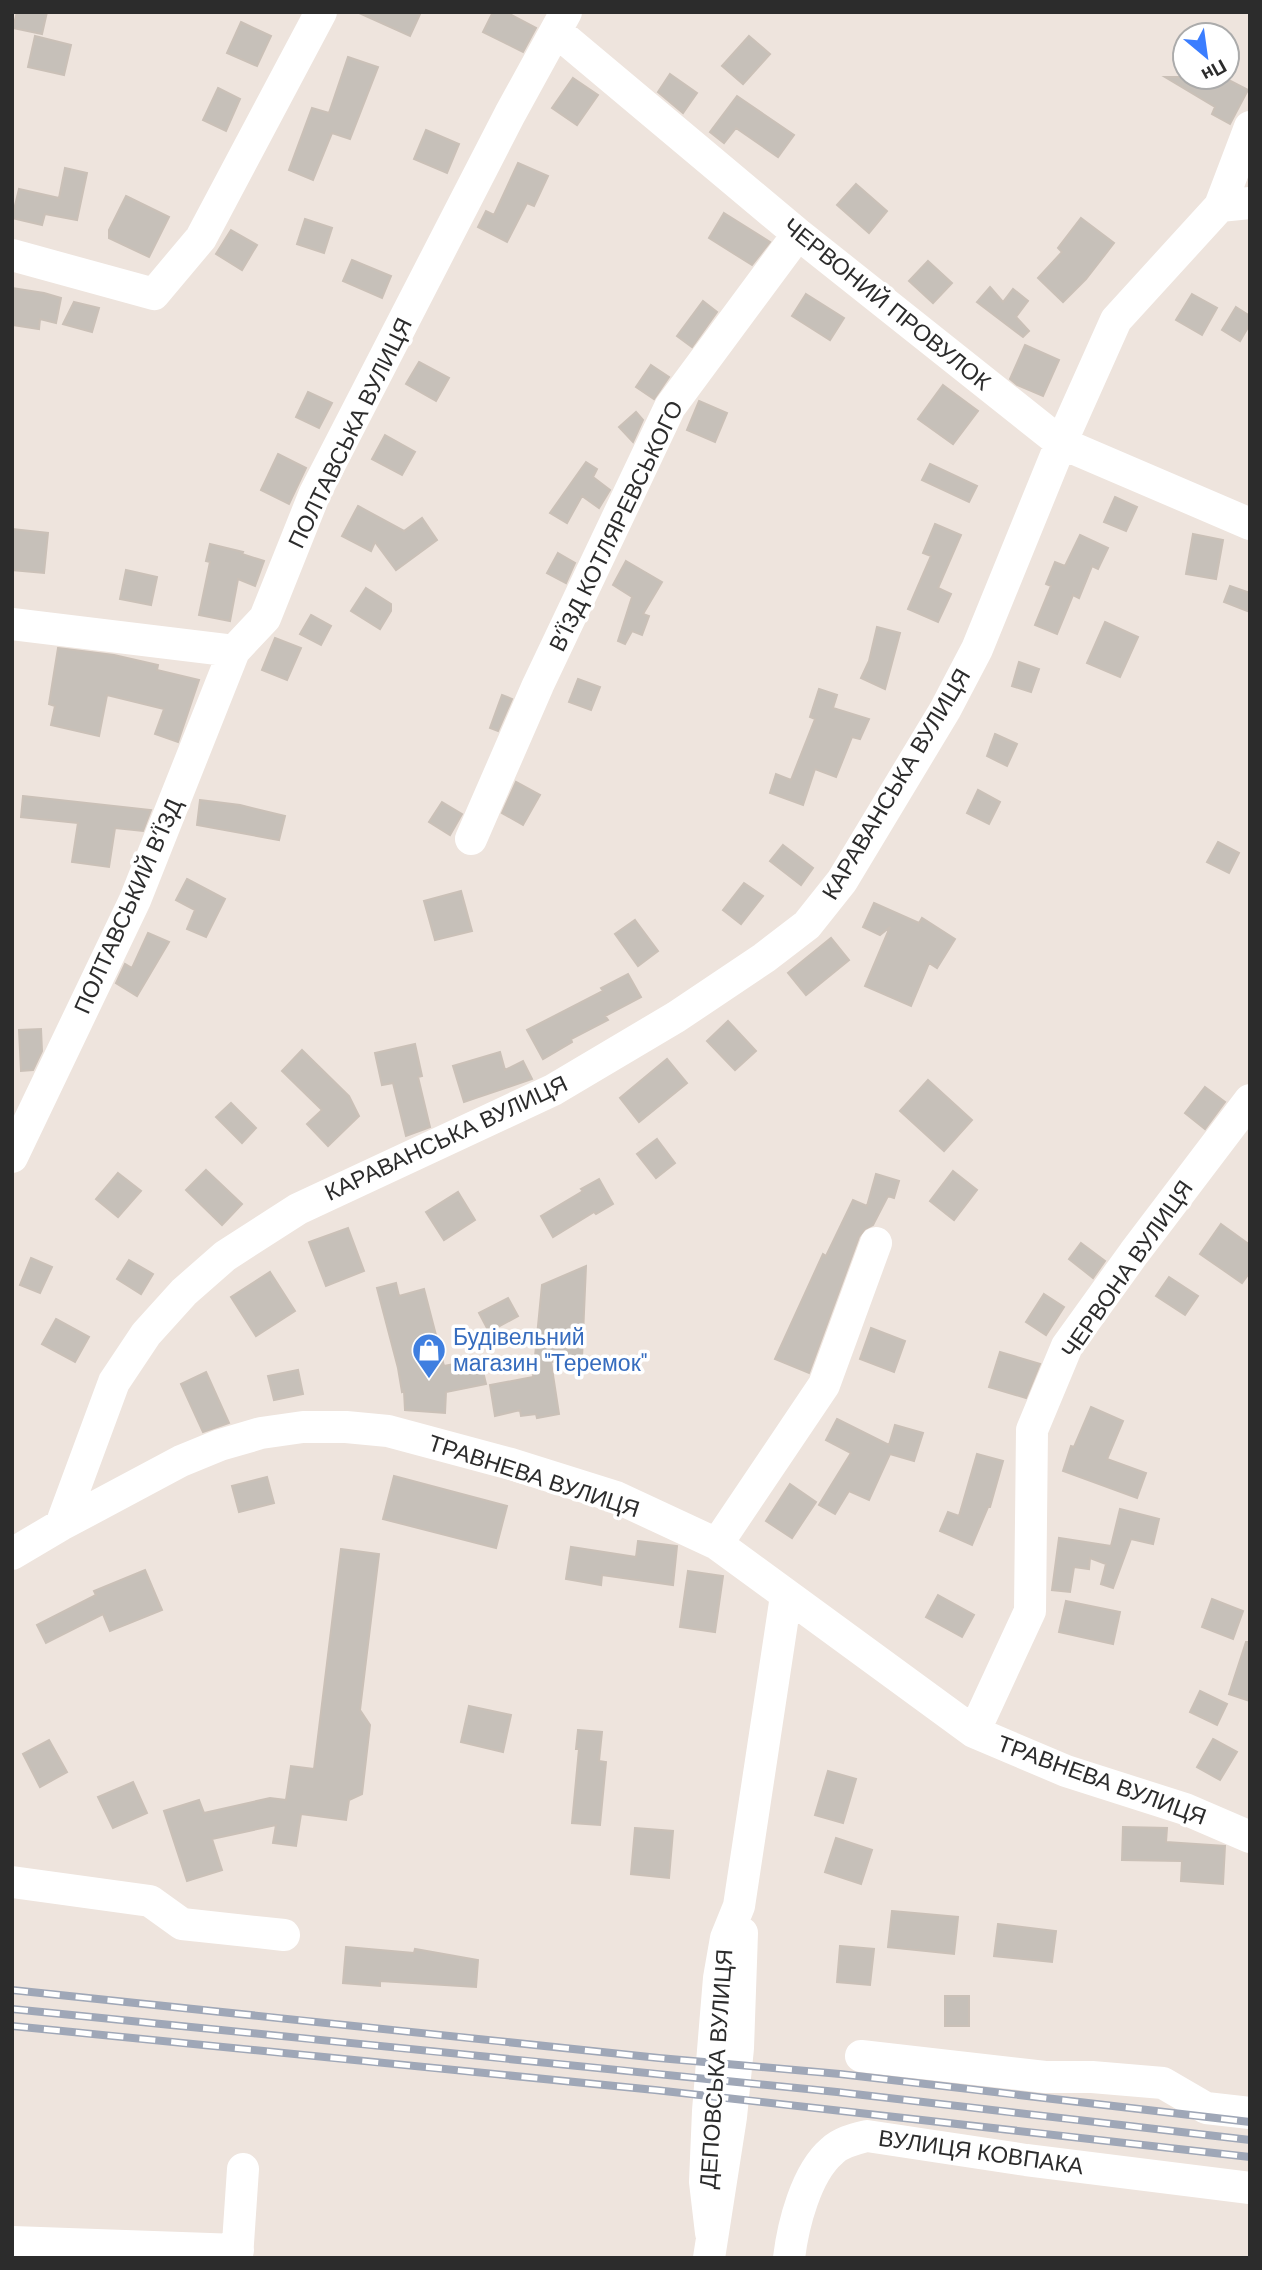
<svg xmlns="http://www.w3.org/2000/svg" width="1262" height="2270" viewBox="0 0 1262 2270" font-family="'DM Sans',sans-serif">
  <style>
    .building { fill: #c6c0b9; stroke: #cac0b7; stroke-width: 2 }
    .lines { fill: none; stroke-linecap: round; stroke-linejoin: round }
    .minor { stroke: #fff; stroke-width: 32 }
    .rail-casing { stroke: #9fa7b7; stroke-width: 8 }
    .rail { stroke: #fff; stroke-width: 5; stroke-dasharray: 16; stroke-linecap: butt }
    .labels { text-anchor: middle; stroke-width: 7; stroke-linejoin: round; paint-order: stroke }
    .street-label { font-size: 23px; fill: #2c2c2c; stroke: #fff }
    .shop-label { font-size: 23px; fill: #366cbe; stroke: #fff; text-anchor: start }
  </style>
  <rect width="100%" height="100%" fill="#eee4dd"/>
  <path class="building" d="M 17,12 L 47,12 L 42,34 L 13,28 Z
    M 357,12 L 421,12 L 410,36 Z
    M 493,12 L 506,12 L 536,28 L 523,52 L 483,32 Z
    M 241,22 L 271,36 L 257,66 L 227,53 Z
    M 35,36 L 71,45 L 64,75 L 28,67 Z
    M 749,36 L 770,54 L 743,84 L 722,66 Z
    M 348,57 L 378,67 L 350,139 L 332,133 L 313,180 L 289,170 L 312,108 L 329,113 Z
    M 670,74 L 697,93 L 683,113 L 658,92 Z
    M 1165,77 L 1223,77 L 1248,90 L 1230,124 L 1212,114 L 1215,107 Z
    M 573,78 L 598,95 L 577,125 L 552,108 Z
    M 218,88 L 240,99 L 226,131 L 203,120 Z
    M 737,96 L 794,135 L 778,157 L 736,128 L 724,143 L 710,132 Z
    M 426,130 L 459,144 L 447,173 L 414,159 Z
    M 518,163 L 548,176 L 534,206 L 527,203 L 507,242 L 478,227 L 486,211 L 494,215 Z
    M 65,168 L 87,173 L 77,220 L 45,214 L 42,225 L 12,218 L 19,189 L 59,198 Z
    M 856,184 L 887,211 L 869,233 L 837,205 Z
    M 126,196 L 169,217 L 149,257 L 109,238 L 109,230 Z
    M 724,213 L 770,242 L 752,265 L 709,238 Z
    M 1081,218 L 1114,243 L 1086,279 L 1063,302 L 1038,278 L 1062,252 L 1058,248 Z
    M 305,219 L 332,228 L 324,253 L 297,244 Z
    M 231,230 L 257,245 L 242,270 L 216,254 Z
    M 352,260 L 391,276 L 382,298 L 343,281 Z
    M 928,261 L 952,283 L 933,303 L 909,281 Z
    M 990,287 L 1003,302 L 1013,289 L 1028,301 L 1016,317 L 1029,331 L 1023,337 L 977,302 Z
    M 12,288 L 44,293 L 61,298 L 56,323 L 40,319 L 39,329 L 12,325 Z
    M 806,294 L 844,318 L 830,340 L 792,316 Z
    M 1192,294 L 1217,308 L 1202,335 L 1176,320 Z
    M 703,301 L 717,312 L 692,347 L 677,336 Z
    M 74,302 L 99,308 L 92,332 L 63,324 Z
    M 1236,307 L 1250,316 L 1250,324 L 1240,341 L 1222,330 Z
    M 1025,345 L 1059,360 L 1043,396 L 1017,385 L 1010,379 Z
    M 419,362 L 449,378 L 436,401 L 406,384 Z
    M 651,365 L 669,377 L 654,399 L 636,387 Z
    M 943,385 L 978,411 L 953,444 L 918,419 Z
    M 308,392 L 332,403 L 319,428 L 296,417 Z
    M 699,401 L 727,413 L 715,442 L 687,430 Z
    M 636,412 L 643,420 L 633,442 L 619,427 Z
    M 385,435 L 415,452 L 402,475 L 372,459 Z
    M 278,454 L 306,468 L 289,504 L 261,490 Z
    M 586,462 L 597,469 L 593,477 L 610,490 L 599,508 L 582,496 L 567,523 L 550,513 Z
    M 930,464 L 977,486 L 969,502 L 922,480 Z
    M 1115,497 L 1137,507 L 1126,531 L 1104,522 Z
    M 358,506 L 404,531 L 422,518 L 437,540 L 396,570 L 375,542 L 371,551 L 342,536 Z
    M 935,524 L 961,535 L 938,588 L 951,594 L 938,622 L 908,609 L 931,556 L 923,553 Z
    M 12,529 L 48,533 L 44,573 L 12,570 Z
    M 1193,534 L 1223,540 L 1216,579 L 1186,574 Z
    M 1080,535 L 1108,548 L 1098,569 L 1092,566 L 1079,598 L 1073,595 L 1057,634 L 1035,625 L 1051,586 L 1046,584 L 1055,562 L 1065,566 Z
    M 210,544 L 243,552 L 242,554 L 264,561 L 255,586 L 238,579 L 230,621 L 199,615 L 210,562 L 206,561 Z
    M 558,553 L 575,563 L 566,583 L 547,573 Z
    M 626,561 L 662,582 L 643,614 L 649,616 L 642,635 L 632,631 L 625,644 L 618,641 L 632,597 L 613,585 Z
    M 126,570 L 157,577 L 151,605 L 120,599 Z
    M 1230,586 L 1250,593 L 1250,612 L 1224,602 Z
    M 366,588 L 391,604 L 391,611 L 380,629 L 351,611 Z
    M 311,615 L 331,626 L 321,645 L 300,634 Z
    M 1105,622 L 1138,637 L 1120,677 L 1087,663 Z
    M 877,627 L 900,633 L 885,689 L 861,678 L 869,661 Z
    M 275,638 L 301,648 L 287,680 L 262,670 Z
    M 58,648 L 114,655 L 158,665 L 157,670 L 199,680 L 178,742 L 155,734 L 164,709 L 107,695 L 99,736 L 51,725 L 55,706 L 49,704 Z
    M 1019,662 L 1039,669 L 1031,692 L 1012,686 Z
    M 578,679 L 600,687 L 591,710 L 569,702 Z
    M 819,689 L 837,695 L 833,708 L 869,719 L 860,739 L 852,737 L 836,777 L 815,769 L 803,805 L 770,793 L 776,774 L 791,780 L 815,719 L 810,717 Z
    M 502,695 L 512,699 L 498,731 L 490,728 Z
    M 995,734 L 1017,744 L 1007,766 L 987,756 Z
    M 516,782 L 540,795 L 523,825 L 502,813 Z
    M 978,790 L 1000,802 L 989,824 L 967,813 Z
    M 23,796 L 151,810 L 143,831 L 115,828 L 109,867 L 72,862 L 78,823 L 21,817 Z
    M 200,800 L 240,805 L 285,816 L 279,840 L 197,825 Z
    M 442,802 L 462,814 L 450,835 L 429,822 Z
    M 1218,842 L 1239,853 L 1229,873 L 1207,862 Z
    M 783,845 L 813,868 L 801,885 L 770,861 Z
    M 187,879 L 225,899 L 206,937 L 187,929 L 195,910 L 176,900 Z
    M 744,883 L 763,896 L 741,924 L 723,910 Z
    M 461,891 L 472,931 L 435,940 L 424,901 Z
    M 874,903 L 919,923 L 922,918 L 955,939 L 937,968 L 929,963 L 911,1006 L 865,986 L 890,927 L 880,935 L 863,927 Z
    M 635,920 L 658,951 L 638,966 L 615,934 Z
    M 148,933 L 169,942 L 137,996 L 116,983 L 125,964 L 132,968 Z
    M 831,938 L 849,960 L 806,995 L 788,973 Z
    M 628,974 L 641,997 L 605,1016 L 608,1020 L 571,1039 L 572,1042 L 543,1059 L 527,1030 L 603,991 L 601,988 Z
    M 728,1021 L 756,1051 L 735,1070 L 707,1041 Z
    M 41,1029 L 42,1051 L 33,1070 L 21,1071 L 19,1030 Z
    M 415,1044 L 422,1076 L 418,1077 L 430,1127 L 406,1136 L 393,1083 L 382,1085 L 375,1053 Z
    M 302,1050 L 349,1096 L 359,1116 L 328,1146 L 307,1124 L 322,1110 L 282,1071 Z
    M 500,1052 L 505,1070 L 523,1061 L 532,1079 L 464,1102 L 453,1066 Z
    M 667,1059 L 687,1083 L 639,1122 L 620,1098 Z
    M 928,1080 L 972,1120 L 944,1151 L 900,1111 Z
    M 1205,1087 L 1225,1102 L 1205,1129 L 1185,1113 Z
    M 231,1103 L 256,1128 L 242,1143 L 216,1117 Z
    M 657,1139 L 675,1163 L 656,1178 L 637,1154 Z
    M 206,1170 L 242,1204 L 222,1225 L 186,1190 Z
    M 953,1171 L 977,1190 L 954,1220 L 930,1201 Z
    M 118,1173 L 141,1191 L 118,1217 L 96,1199 Z
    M 876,1174 L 899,1181 L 894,1198 L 888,1196 L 873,1225 L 865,1229 L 859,1237 L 809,1373 L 775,1359 L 823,1254 L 826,1256 L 853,1200 L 867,1206 Z
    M 599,1179 L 613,1204 L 596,1214 L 594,1212 L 553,1237 L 541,1216 L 583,1191 L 581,1189 Z
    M 458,1192 L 475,1220 L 444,1240 L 426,1212 Z
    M 1221,1224 L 1250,1245 L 1250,1272 L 1242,1283 L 1200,1254 Z
    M 348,1228 L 364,1271 L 326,1286 L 309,1242 Z
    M 1081,1243 L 1105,1261 L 1093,1278 L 1069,1259 Z
    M 31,1258 L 52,1267 L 40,1293 L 20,1285 Z
    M 129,1260 L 153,1274 L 141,1294 L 117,1279 Z
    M 586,1266 L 582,1358 L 551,1362 L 559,1414 L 537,1418 L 536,1414 L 521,1416 L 520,1410 L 495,1416 L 490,1385 L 533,1377 L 542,1285 Z
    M 270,1272 L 295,1311 L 256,1336 L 231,1297 Z
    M 1169,1277 L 1198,1296 L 1185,1315 L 1156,1296 Z
    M 396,1283 L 399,1296 L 424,1289 L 444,1366 L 480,1359 L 486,1384 L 446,1392 L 445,1413 L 405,1410 L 404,1391 L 402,1392 L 398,1368 L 377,1288 Z
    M 1044,1294 L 1064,1307 L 1046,1335 L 1026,1322 Z
    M 508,1298 L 518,1316 L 489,1332 L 479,1313 Z
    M 56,1319 L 89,1337 L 75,1362 L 42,1344 Z
    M 871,1328 L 905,1341 L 894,1372 L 860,1359 Z
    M 1000,1352 L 1040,1364 L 1026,1398 L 989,1387 Z
    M 298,1370 L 303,1394 L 274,1400 L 268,1376 Z
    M 206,1372 L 229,1423 L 203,1432 L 181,1384 Z
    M 1091,1407 L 1123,1421 L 1107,1459 L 1146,1473 L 1137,1498 L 1063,1471 L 1071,1446 L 1074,1447 Z
    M 837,1419 L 889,1445 L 895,1425 L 923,1433 L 914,1461 L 890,1454 L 869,1500 L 849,1491 L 835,1514 L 819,1505 L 851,1453 L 826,1440 Z
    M 977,1454 L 1003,1461 L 990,1507 L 988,1507 L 972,1545 L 940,1531 L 948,1512 L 959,1516 Z
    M 394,1476 L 507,1506 L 496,1548 L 383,1519 Z
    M 267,1477 L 274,1503 L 239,1512 L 232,1486 Z
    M 790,1484 L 816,1502 L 792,1538 L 766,1521 Z
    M 1120,1509 L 1159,1519 L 1153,1544 L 1131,1539 L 1113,1588 L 1101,1584 L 1106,1564 L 1090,1558 L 1089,1569 L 1074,1567 L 1070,1592 L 1052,1590 L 1059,1538 L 1111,1546 Z
    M 638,1541 L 677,1546 L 673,1585 L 602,1575 L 601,1585 L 566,1579 L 571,1547 L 636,1557 Z
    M 341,1549 L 379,1554 L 360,1710 L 370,1725 L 362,1794 L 349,1800 L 346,1820 L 301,1814 L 296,1846 L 273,1843 L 276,1825 L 212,1839 L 222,1870 L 187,1881 L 164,1811 L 199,1800 L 204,1813 L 270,1798 L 286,1800 L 291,1766 L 314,1769 Z
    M 145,1570 L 162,1610 L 110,1631 L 103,1614 L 46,1643 L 37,1625 L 96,1595 L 94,1591 Z
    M 688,1571 L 723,1576 L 715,1632 L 680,1627 Z
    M 938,1595 L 974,1615 L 962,1637 L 926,1617 Z
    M 1212,1599 L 1243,1611 L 1233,1639 L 1202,1627 Z
    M 1066,1601 L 1120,1612 L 1113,1644 L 1059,1632 Z
    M 1246,1642 L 1250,1642 L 1250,1701 L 1229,1694 Z
    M 1200,1691 L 1227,1704 L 1217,1725 L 1190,1712 Z
    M 469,1706 L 511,1715 L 503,1752 L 461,1742 Z
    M 578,1730 L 602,1732 L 599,1761 L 606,1762 L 600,1825 L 572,1823 L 579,1749 L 576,1749 Z
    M 1213,1739 L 1237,1752 L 1220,1780 L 1197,1767 Z
    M 49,1740 L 67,1772 L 40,1787 L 23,1754 Z
    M 828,1771 L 856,1779 L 843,1823 L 815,1815 Z
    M 133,1782 L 147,1813 L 113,1828 L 98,1797 Z
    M 1123,1827 L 1167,1828 L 1166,1842 L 1225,1846 L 1223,1884 L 1181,1881 L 1182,1861 L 1122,1860 Z
    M 635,1828 L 673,1831 L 669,1878 L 631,1874 Z
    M 836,1838 L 872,1850 L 861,1884 L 825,1872 Z
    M 892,1911 L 958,1917 L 954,1954 L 888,1947 Z
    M 998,1924 L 1056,1931 L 1052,1962 L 994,1956 Z
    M 840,1946 L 874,1949 L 870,1985 L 837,1982 Z
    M 346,1947 L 414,1953 L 415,1949 L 478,1960 L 476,1987 L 380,1981 L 380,1986 L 343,1983 Z
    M 945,1996 L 969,1996 L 969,2026 L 945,2026 Z"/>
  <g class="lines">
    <path class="minor" d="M 557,32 L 798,234 L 1061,443 L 1250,524
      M 1220,206 L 1250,127
      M 12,255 L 154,294 L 201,238 L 321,12
      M 12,624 L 234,651 L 265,618 L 315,493 L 510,114 L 566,12
      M 471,839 L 538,685 L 670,407 L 798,234
      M 12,1157 L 135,900 L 234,651
      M 61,1525 L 114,1382 L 146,1334 L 184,1292 L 225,1256 L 298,1209 L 553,1090 L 676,1017 L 764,958 L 807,925 L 842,881 L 945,710 L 977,649 L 1061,443 L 1116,320 L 1220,206 L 1250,203
      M 717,1544 L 824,1385 L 876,1243
      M 12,1554 L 61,1525 L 181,1461 L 220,1445 L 261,1433 L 303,1427 L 346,1427 L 388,1431 L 511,1464 L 616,1497 L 717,1544 L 974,1732 L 1066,1771 L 1185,1809 L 1250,1837
      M 974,1732 L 1030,1611 L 1032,1430 L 1067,1346 L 1134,1253 L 1250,1100
      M 12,1882 L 150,1901 L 182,1924 L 284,1935
      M 861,2056 L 1045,2077 L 1092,2077 L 1163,2083 L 1206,2108 L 1250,2113
      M 711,2233 L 705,2182 L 708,2111 L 719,1978 L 726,1938 L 739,1906 L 786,1596
      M 12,2242 L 238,2250
      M 237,2258 L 243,2169
      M 709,2258 L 731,2117 L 738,2048 L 742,1933
      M 789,2258 C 793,2225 806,2173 832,2151 C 841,2142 855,2139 867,2136 L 1026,2160 L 1250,2188"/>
    <g class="rail-casing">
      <path id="rail" d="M 12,1990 L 659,2058 L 840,2074 L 1250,2122
        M 12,2009 L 837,2092 L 1250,2140
        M 12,2026 L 655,2090 L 1250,2157"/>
    </g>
    <use href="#rail" class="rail"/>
  </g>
  <defs>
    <g id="shop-pin" transform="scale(1.75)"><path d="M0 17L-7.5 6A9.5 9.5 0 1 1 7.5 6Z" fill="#3f7fe0" stroke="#fff"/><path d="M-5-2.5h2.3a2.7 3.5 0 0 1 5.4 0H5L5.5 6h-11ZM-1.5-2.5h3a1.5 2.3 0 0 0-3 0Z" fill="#fff"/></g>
  </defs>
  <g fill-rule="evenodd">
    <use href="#shop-pin" x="429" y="1350"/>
  </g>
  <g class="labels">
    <g class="street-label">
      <text transform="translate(887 304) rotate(39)" y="8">ЧЕРВОНИЙ ПРОВУЛОК</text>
      <text transform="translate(350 433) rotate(-64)" y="8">ПОЛТАВСЬКА ВУЛИЦЯ</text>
      <text transform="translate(616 526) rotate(-64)" y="8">В’ЇЗД КОТЛЯРЕВСЬКОГО</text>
      <text transform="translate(896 784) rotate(-59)" y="8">КАРАВАНСЬКА ВУЛИЦЯ</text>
      <text transform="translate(128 906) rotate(-66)" y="8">ПОЛТАВСЬКИЙ В’ЇЗД</text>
      <text transform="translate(446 1138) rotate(-25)" y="8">КАРАВАНСЬКА ВУЛИЦЯ</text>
      <text transform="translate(1127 1269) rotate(-55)" y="8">ЧЕРВОНА ВУЛИЦЯ</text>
      <text transform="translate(534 1476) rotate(18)" y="8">ТРАВНЕВА ВУЛИЦЯ</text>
      <text transform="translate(1102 1780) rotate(20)" y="8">ТРАВНЕВА ВУЛИЦЯ</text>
      <text transform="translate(716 2069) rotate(-86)" y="8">ДЕПОВСЬКА ВУЛИЦЯ</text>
      <text transform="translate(981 2152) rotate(8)" y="8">ВУЛИЦЯ КОВПАКА</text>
    </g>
    <g class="shop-label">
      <text x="453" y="1345">Будівельний<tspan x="453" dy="26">магазин "Теремок"</tspan></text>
    </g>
  </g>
  <rect width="1262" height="2270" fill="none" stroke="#2c2c2c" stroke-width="28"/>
  <g transform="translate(1206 56) rotate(151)"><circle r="33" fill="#ffffff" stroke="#ababab" stroke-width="2"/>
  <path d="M0-5L12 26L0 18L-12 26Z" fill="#3a7dff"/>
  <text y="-10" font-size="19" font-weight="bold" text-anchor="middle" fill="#2c2c2c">Пн</text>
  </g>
</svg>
